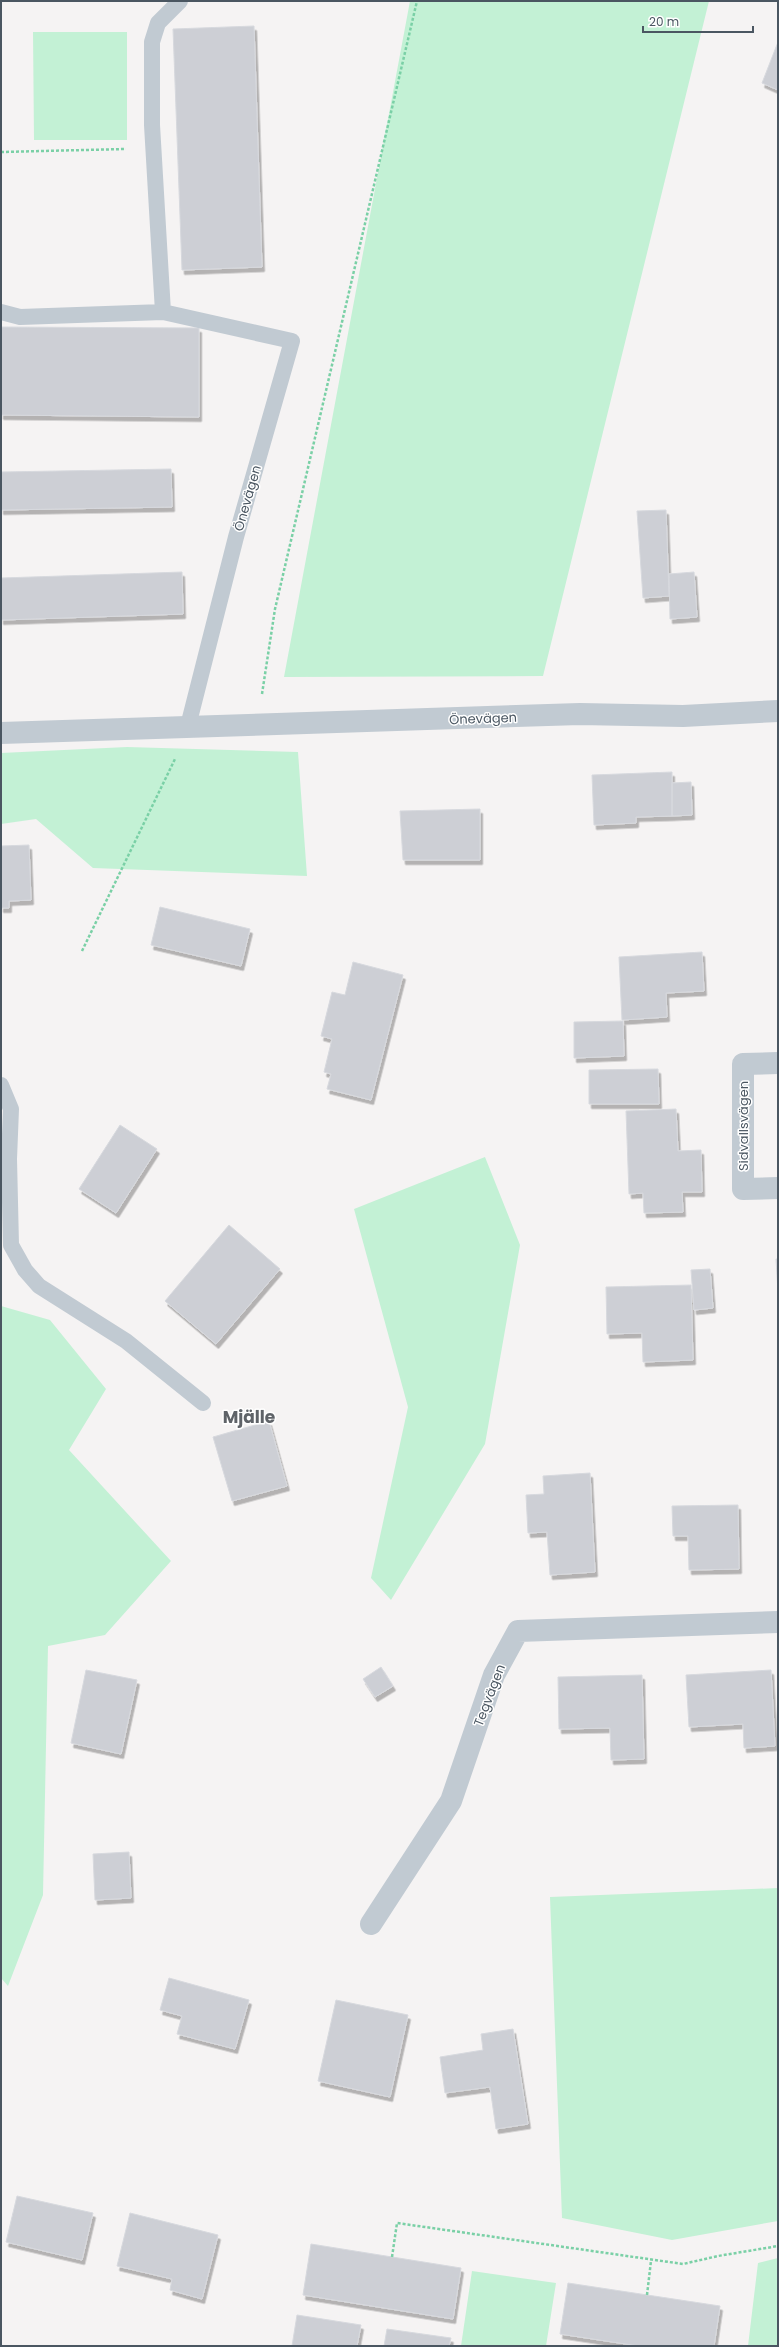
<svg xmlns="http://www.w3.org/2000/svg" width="779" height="2347" viewBox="0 0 779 2347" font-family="Poppins,sans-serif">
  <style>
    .green { fill: #c3f1d5 }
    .building { fill: #cdcfd5; stroke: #d7d9de; filter: url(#shadow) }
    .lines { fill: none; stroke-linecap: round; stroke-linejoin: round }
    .path { stroke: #7ad0a6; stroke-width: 2.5; stroke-dasharray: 3 2; stroke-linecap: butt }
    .service { stroke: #c1cad2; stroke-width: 16 }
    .minor { stroke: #c1cad2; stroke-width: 22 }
    .tertiary { stroke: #c1cad2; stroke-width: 22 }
    .labels { text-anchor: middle; stroke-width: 3; stroke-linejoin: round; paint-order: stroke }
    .street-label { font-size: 13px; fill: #4a5661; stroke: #fff }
    .district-label { font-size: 17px; font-weight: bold; fill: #5f6368; stroke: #fff }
  </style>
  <defs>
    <filter id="shadow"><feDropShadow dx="2.5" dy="4.5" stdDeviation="0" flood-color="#0004"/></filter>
  </defs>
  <rect width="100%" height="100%" fill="#f5f3f3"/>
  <path class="green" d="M 410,1 L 709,1 L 543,676 L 284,677 Z
    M 33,32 L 127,32 L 127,140 L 34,140 Z
    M 127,747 L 298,752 L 307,876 L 93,868 L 36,819 L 1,824 L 1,753 Z
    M 485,1157 L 520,1245 L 485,1444 L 391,1600 L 371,1578 L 408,1407 L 354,1209 Z
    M 1,1306 L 50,1320 L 106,1389 L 69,1450 L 171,1561 L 105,1635 L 48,1646 L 43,1895 L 8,1986 L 1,1978 Z
    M 778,1888 L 778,2221 L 672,2240 L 562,2218 L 550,1897 Z
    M 778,2258 L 778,2346 L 748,2346 L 758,2263 Z
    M 472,2271 L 556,2283 L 546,2346 L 461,2346 Z"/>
  <path class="building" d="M 254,26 L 262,267 L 182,270 L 173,29 Z
    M 778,42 L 778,90 L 762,83 Z
    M 1,327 L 199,328 L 199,417 L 1,415 Z
    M 171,469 L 172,507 L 1,510 L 1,472 Z
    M 666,510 L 669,596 L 643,598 L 637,511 Z
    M 182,572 L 183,614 L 1,620 L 1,578 Z
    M 694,572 L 697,617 L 670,619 L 669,574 Z
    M 672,772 L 672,816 L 636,817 L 636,823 L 594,825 L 592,775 Z
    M 691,782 L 692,815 L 672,816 L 672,783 Z
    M 480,809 L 480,860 L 403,860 L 400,811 Z
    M 29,845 L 31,900 L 9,901 L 9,908 L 1,908 L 1,846 Z
    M 160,907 L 250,929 L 241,966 L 151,945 Z
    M 702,952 L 704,991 L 666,993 L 667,1017 L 622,1020 L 619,957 Z
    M 353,962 L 403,975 L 371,1100 L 327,1089 L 331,1074 L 324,1072 L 332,1039 L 321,1036 L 332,992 L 345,995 Z
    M 623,1021 L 624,1056 L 574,1058 L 574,1022 Z
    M 658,1069 L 659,1104 L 589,1104 L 589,1070 Z
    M 676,1109 L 678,1151 L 701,1150 L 702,1192 L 682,1192 L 683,1212 L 644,1213 L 643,1193 L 629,1194 L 626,1111 Z
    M 120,1125 L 157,1149 L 116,1213 L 79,1189 Z
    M 229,1225 L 280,1269 L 216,1344 L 165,1301 Z
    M 776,1259 L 778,1259 L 778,1292 Z
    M 710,1269 L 713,1308 L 694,1310 L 691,1270 Z
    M 691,1285 L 693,1360 L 643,1362 L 642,1333 L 607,1334 L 606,1287 Z
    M 269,1421 L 287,1486 L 232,1501 L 213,1437 Z
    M 590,1473 L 595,1572 L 550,1575 L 547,1532 L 528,1533 L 526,1495 L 544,1494 L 543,1476 Z
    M 738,1505 L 739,1569 L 689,1570 L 688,1536 L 673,1536 L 672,1506 Z
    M 381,1667 L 393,1686 L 375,1697 L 363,1679 Z
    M 86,1670 L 137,1680 L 121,1754 L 71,1743 Z
    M 771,1670 L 775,1746 L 744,1748 L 743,1724 L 689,1727 L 686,1675 Z
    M 642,1675 L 644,1759 L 611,1760 L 610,1728 L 559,1729 L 558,1677 Z
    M 129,1852 L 131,1898 L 95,1900 L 93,1854 Z
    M 169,1978 L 249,2000 L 235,2049 L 177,2034 L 182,2016 L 160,2010 Z
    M 336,2000 L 408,2015 L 390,2097 L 318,2081 Z
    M 513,2029 L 528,2124 L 496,2129 L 490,2087 L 445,2093 L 440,2057 L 483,2050 L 481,2034 Z
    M 17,2196 L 93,2213 L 82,2260 L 6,2242 Z
    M 130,2213 L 218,2235 L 202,2299 L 170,2290 L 172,2279 L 117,2266 Z
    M 311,2244 L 461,2268 L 453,2319 L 303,2295 Z
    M 568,2283 L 720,2306 L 714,2346 L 639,2346 L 560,2334 Z
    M 297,2315 L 361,2325 L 357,2346 L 292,2346 Z
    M 387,2329 L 451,2338 L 449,2346 L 384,2346 Z"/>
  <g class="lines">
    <path class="path" d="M 1,152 L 126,149
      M 262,694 L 275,609 L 417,1
      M 82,951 L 175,759
      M 392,2257 L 397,2223 L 683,2264 L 718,2256 L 778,2246
      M 647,2295 L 651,2261"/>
    <path class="service" d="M 1,312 L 20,317 L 163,312 L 292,341 L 236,537 L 188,726
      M 163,312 L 152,125 L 152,42 L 158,23 L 180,1
      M 1,1085 L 11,1109 L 9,1159 L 11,1245 L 25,1270 L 39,1286 L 126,1341 L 203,1403"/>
    <path class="minor" d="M 778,1063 L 743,1064 L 743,1189 L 778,1188
      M 371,1924 L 451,1801 L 494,1675 L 518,1631 L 778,1622"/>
    <path class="tertiary" d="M 1,733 L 580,714 L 683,716 L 778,711"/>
  </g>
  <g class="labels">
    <g class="street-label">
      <text transform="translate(247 498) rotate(-74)" y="5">Önevägen</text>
      <text transform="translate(483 718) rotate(-2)" y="5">Önevägen</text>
      <text transform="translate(743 1126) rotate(-90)" y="5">Sidvallsvägen</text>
      <text transform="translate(489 1695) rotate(-69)" y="5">Tegvägen</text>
    </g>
    <g class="district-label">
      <text x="249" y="1423">Mjälle</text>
    </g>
  </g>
  <rect width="779" height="2347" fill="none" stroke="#4a5661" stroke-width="4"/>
  <path d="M643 26v6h110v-6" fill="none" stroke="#4a5661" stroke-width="2"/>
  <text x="649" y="26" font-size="12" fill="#4a5661" stroke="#ffffff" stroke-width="3" paint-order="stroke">20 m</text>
</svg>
